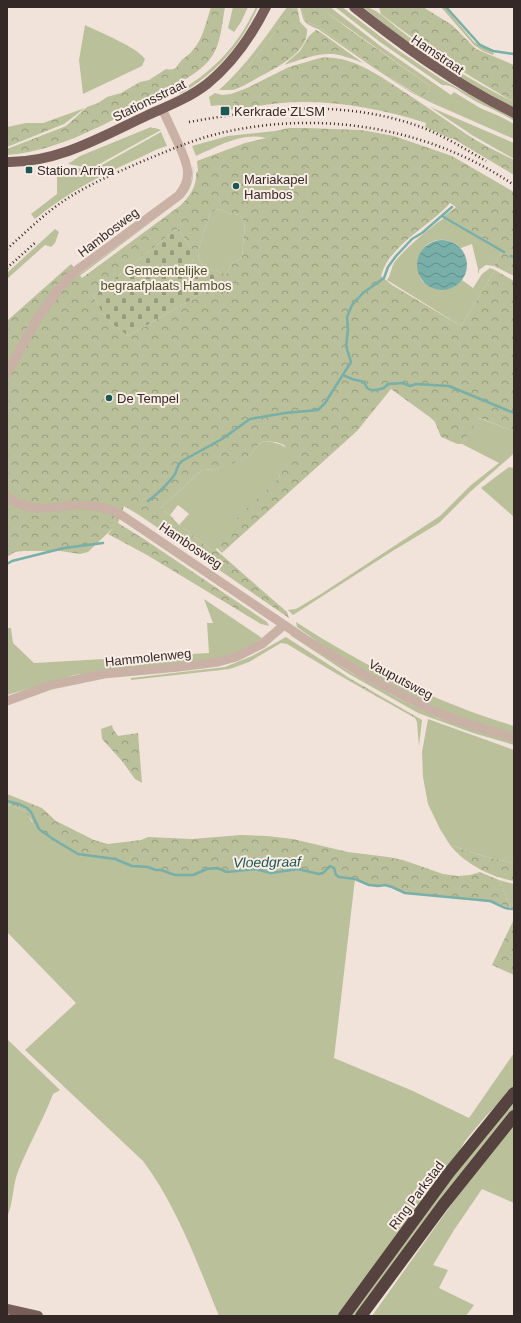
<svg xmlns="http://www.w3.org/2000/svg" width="521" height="1323" viewBox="0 0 521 1323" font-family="Arial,sans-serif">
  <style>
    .green { fill: #b9c09a }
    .forest { fill: url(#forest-crowns); fill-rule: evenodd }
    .cemetery { fill: url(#cemetery-stones) }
    .water { fill: url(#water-waves) }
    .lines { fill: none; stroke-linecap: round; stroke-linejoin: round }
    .stream { stroke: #78afa9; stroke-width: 2.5 }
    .minor { stroke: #c9b1a6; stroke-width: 9 }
    .major { stroke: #775e58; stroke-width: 10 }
    .highway { stroke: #56423e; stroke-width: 12 }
    .rail { stroke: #352927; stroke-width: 2.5; stroke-dasharray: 1 3; stroke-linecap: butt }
    .poi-dot { fill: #1c5752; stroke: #f9ede6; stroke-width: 1.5 }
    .labels { text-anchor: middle; stroke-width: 4; stroke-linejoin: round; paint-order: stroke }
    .street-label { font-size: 13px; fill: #352927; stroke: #f9ede6 }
    .poi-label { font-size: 13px; fill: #352927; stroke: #f9ede6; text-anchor: start }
    .park-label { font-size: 13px; fill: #4b542a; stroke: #f9ede6 }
    .water-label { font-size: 14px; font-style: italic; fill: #1c5752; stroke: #f9ede6 }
  </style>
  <defs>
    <pattern id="forest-crowns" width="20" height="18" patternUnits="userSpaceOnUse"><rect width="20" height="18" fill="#b9c09a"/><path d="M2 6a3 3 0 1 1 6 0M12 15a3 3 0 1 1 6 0" fill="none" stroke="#979c7e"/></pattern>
    <pattern id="cemetery-stones" width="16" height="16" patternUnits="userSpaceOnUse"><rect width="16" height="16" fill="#b9c09a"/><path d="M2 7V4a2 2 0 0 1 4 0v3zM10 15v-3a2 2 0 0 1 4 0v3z" fill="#979c7e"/></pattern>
    <pattern id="water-waves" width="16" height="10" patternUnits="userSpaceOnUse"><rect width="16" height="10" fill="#78afa9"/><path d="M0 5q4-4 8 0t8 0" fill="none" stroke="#638e8a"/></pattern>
  </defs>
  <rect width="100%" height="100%" fill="#f1e3da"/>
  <path class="green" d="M 233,7 L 248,7 L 241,22 L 234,32 L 228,28 Z
    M 256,7 L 258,7 C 240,46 218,72 180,94 L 179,92 C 216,68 237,47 256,7 Z
    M 287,7 L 297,7 L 298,11 L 294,8 L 249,65 L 231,84 L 233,90 L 219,90 C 246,66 266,36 287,7 Z
    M 300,7 L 301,7 L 305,21 L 317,26 L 407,89 L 422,98 L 429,90 L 430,86 L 319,7 L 330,7 L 383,48 L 451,95 L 454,92 L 480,108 L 499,116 L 514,124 L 514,139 L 432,103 L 412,93 L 374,68 L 318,29 C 303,23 304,23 300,7 Z
    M 335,7 L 342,7 L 398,50 L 441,79 L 514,119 L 514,121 C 499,111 482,106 467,96 C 459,91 451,84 442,85 L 380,42 Z
    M 363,7 C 375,7 386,19 396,27 C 433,56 472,82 514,102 L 514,108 L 447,70 L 403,39 Z
    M 441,7 L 445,7 L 474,42 L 494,53 L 493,55 L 483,51 L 474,45 Z
    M 85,25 C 99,32 137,47 145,59 L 142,66 L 83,94 L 79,60 Z
    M 215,93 L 222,95 L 231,94 L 231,97 L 236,109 L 221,111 L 220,105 L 211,106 L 209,97 Z
    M 430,107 L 514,143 L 514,159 L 472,135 Z
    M 151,127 L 152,128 L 155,128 L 161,130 L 94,167 L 90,168 L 68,164 L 80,156 Z
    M 275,131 L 266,138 C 241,132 217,147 196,156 L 192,146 L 228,136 Z
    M 161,132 L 167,146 C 158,148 148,154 139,158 C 101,175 68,192 35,219 L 31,214 L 57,194 L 57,171 L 78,168 L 93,170 Z
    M 193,165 C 194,178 192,188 183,198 L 77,278 L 76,277 L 81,273 L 180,200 L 189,187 L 192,179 Z
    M 219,209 L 228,213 L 240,215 L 245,223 L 242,258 L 232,263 L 226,274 C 212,270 198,269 198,251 L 210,214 L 215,210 Z
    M 444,218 L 502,251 L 494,266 L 486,265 L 479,270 L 479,273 L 478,273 L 478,269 L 472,244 L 461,248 C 440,229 412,245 419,273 C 420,277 421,281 425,283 C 428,285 434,285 437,286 C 449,289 453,290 462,280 L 473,288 L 482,274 L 490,268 L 495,270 L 461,326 L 387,280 C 391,275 391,268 394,263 C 402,251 432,226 444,218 Z
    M 55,229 L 59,232 L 55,243 L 51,247 L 45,245 L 7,279 L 7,273 Z
    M 478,418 L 514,431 L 514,453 L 510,457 L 470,492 L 439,523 L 391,552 L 293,615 L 288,610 L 296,609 L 321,594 L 440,516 L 471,485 L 499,463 L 462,444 Z
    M 264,441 C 275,442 296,446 288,462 C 284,469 281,468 279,478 L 220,548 L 224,551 L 222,553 L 217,548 L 213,551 L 179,525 L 189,514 L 178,505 L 170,515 L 161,508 L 202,470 L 217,469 L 249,456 L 258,445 Z
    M 509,467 L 514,468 L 514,517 L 481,488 Z
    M 204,599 L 262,638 L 248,649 L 225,658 L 74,675 L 7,695 L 7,678 L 8,676 L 7,667 L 7,628 L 11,628 L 13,643 L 34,663 L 209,653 L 207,623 L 213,623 Z
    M 296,622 C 364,666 437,703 514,726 L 514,735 C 492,728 469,722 447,713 C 394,691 343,661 297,627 Z
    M 290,635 L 292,635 L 352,673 L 398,698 L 438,718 L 514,742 L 514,745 L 473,733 L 418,713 L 349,674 Z
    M 286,637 L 351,679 L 337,674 L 287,644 L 281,643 L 249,662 L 230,669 L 131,680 L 131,678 L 225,667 L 252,656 Z
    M 428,719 L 514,750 L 514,863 L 483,856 L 450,845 L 440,829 L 428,804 L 423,777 L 422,752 Z
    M 7,804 L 25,811 L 28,814 L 31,821 L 53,839 L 78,854 L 115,859 L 132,866 L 148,867 L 156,870 L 161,870 L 175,875 L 193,875 L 207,869 L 217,868 L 227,872 L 255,869 L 271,873 L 298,869 L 319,874 L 326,871 L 328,867 L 332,866 L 336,874 L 347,879 L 355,879 L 334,1058 L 413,1091 L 469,1118 L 514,1053 L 514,1088 L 485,1117 L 465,1141 L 453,1163 L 338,1316 L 219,1316 C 198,1265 177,1206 143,1161 L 25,1050 L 76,1003 L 7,932 Z
    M 499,880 L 514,884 L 514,908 L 511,908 Z
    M 7,1039 L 60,1090 L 53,1094 C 43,1120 29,1144 19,1169 C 12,1185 14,1202 7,1217 Z
    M 514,1100 L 514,1109 L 454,1185 L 356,1316 L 349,1316 L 408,1234 Z
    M 514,1123 L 514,1203 L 482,1189 L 454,1230 L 433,1265 L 448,1270 L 439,1288 L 474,1305 L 466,1316 L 372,1316 L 468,1181 Z"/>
  <path class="forest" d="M 211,7 L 225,7 C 222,23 221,46 210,59 C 202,70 188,77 177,85 C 159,98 139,108 119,117 C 83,135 47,152 7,155 L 7,149 L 66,126 L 87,107 L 98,103 L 107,97 L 121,93 L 140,82 L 149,80 L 166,69 C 178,71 176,65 183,59 C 186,56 190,54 193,50 C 203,39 206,22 211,7 Z
    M 301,7 L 321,8 L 350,30 L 430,86 L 429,90 L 422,98 L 388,76 L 317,26 L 305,21 Z
    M 379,7 L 423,7 L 452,25 L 476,49 L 514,65 L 514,102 C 468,76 423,47 381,14 Z
    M 294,8 L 298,11 L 300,22 L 307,29 C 309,52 276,68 259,77 C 250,82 243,87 233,90 L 230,86 L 231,84 L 249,65 L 279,27 L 287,13 Z
    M 316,30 L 320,32 L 363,63 C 353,59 343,55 333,54 C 317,53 299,60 284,65 L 300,51 L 309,36 Z
    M 320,58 C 351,54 381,77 406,93 C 426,106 446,120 466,134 C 481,144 498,152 514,160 L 514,175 L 452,138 L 451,139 L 425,127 L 426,123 C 386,110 345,102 303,102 C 280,102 258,106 236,109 L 231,97 L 231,94 L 247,88 L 289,67 Z
    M 85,108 L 64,124 L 7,147 L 7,127 L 26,123 L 43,123 Z
    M 289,128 L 306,128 L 361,130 L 394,136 L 452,156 L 514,192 L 514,276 L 494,266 L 502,251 L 504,252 L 504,251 L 444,216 L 456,207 L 450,203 C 432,223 405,237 389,259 C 385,264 383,270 381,276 L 392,285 L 461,326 L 495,270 L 514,281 L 514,431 L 479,418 L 462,444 C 455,445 448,439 441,437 L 435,422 L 431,418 L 391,389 L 357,431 L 224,551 L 218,545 L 229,527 L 241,514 L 279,478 L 281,470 L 288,461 L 289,453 L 284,445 L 276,442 L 264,441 L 258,445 L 249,456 L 229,465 L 217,469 L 202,470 L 161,508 L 170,515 L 179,525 L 213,551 L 215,549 L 287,612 L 289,618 L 139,515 L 124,506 L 118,523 L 144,539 L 267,622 L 269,626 L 261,624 L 147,555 L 108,534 L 113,528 L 88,552 L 80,554 L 60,551 L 24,551 L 15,552 L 7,557 L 7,321 L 71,264 L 82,278 L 181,205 C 190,196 197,186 196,173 L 198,171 L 197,161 L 245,143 L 266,138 L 275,131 ZM 219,209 L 228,213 L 240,215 L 245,223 L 242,258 L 232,263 L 226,274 C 212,270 198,269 198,251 L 210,214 L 215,210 ZM 178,228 L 192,250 L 192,259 L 199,268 L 203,271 L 218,276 L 218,284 L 128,336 L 111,323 L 103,314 L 93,296 Z
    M 337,674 L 351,679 L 422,720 L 419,746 L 417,722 L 415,718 Z
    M 112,725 L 113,729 L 118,736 L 138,733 L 142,783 L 135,779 L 122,761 L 102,739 L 101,729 Z
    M 7,794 L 42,808 L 56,821 L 94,840 L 108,844 L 141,840 L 148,837 L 192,839 L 241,835 L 267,836 L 293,839 L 348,852 L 388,857 L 403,860 L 443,874 L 458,876 L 470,875 L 480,872 L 499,880 L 511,908 L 490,901 L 405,893 L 385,885 L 378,886 L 369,885 L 355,879 L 339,877 L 336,875 L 334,868 L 330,866 L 323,873 L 319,874 L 298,869 L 271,873 L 255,869 L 227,872 L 217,868 L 207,869 L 193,875 L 175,875 L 161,870 L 156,870 L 148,867 L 132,866 L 115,859 L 78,854 L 40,832 L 25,811 L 7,804 Z
    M 450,845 L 483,856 L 514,863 L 514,881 C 491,877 465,864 450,845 Z
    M 514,919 L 514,975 L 492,965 Z"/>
  <path class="cemetery" d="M 178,228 L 192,250 L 192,259 L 199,268 L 203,271 L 218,276 L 218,284 L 128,336 L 111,323 L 103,314 L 93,296 Z"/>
  <path class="water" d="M417 265a25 25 0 1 1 50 0a25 25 0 1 1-50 0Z"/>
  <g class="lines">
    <path class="stream" d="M 446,7 L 480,45 L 493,51 L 514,54
      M 442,216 L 504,252
      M 511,256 L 514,257
      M 343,375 L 352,379 L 364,382 L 367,388 L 371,390 L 376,390 L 384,388 L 388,384 L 403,383 L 410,386 L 416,384 L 449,386 L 514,413
      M 148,501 C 155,496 170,482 175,474 C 178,468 176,466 182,461 L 222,439 L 250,419 L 285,413 L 318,410 L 325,403 L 351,362 L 346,346 L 348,330 L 347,317 L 352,305 L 363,293 L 384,278 L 388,267 L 396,256 L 412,239 L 422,233 L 452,207
      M 7,564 L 12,561 L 64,548 L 103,543
      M 7,801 L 19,804 L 27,808 L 31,812 L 39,829 L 53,839 L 78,854 L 115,859 L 132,866 L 148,867 L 156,870 L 161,870 L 175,875 L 193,875 L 207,869 L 217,868 L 227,872 L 255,869 L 271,873 L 298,869 L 319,874 L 323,873 L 330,866 L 334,868 L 336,875 L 339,877 L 355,879 L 369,885 L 378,886 L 385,885 L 392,887 L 405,893 L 490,901 C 499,904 504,910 514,909"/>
    <path class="minor" d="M 7,373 L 37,319 L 58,290 L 73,273 L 178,196 C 195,177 186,161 177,141 C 172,130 167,119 162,109
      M 7,497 C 32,515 53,506 81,505 C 95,505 108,508 120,514 L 305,639 L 366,676 L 431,710 L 456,720 L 514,738
      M 7,701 L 51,685 L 104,674 L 179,667 L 218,662 L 236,657 L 262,644 L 284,625"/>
    <path class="major" d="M 354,7 C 406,48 454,83 514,113
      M 7,162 C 58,163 103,136 148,115 C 168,106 189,98 207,84 C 233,63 251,37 266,7
      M 7,1309 L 38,1316"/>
    <path class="highway" d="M 344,1316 L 448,1174 L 514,1093
      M 361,1316 L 443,1205 L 514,1116"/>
    <path class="rail" d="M 189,122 C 268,108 344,99 421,127 C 444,136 465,149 486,161
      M 7,249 C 26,232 44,214 65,200 C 89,184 116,173 143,161 C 170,150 197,138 225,132 C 324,110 430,128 514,185
      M 7,268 L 36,242"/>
  </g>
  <g class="poi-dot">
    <rect x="220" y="106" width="10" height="10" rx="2"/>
    <rect x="25" y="166" width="8" height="8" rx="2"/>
    <circle cx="236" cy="186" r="4"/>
    <circle cx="109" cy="398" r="4"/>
  </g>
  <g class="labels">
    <g class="street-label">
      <text transform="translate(438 54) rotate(34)" y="5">Hamstraat</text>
      <text transform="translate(149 100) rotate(-26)" y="5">Stationsstraat</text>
      <text transform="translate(108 232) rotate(-37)" y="5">Hambosweg</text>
      <text transform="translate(191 545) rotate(34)" y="5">Hambosweg</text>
      <text transform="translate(148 657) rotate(-6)" y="5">Hammolenweg</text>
      <text transform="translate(401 679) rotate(28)" y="5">Vauputsweg</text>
      <text transform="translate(416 1195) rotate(-53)" y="5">Ring Parkstad</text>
    </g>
    <g class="poi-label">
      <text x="234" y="116">Kerkrade ZLSM</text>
      <text x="37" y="175">Station Arriva</text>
      <text x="244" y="184">Mariakapel<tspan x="244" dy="15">Hambos</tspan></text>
      <text x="117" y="403">De Tempel</text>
    </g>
    <g class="park-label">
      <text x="166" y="275">Gemeentelijke<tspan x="166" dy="15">begraafplaats Hambos</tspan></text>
    </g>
    <g class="water-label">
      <text transform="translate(267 862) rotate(-1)" y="5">Vloedgraaf</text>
    </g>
  </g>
  <rect width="521" height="1323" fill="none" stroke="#352927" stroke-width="16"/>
</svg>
